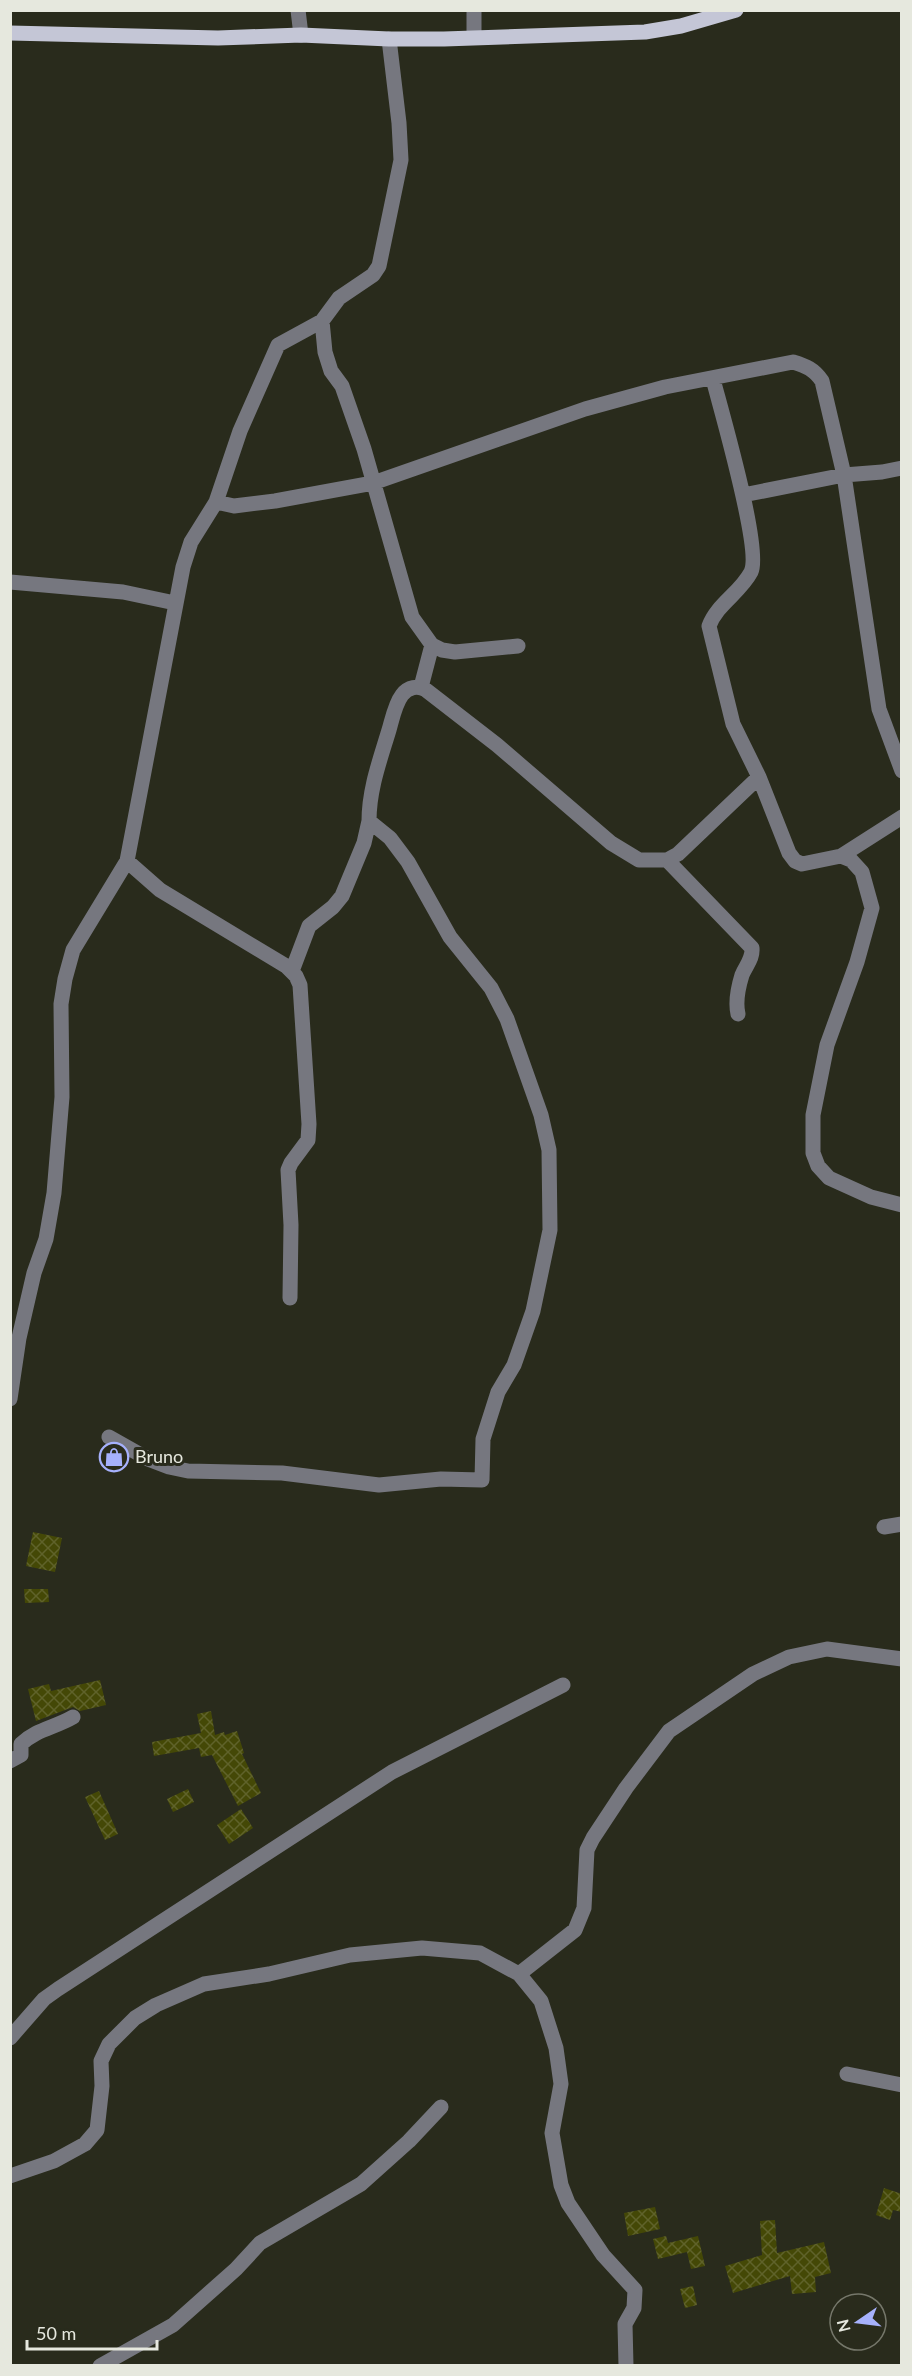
<svg xmlns="http://www.w3.org/2000/svg" width="912" height="2376" viewBox="0 0 912 2376" font-family="Lato,sans-serif">
  <style>
    .building { fill: url(#building-cross-hatch) }
    .lines { fill: none; stroke-linecap: round; stroke-linejoin: round }
    .minor { stroke: #76777f; stroke-width: 15 }
    .major { stroke: #c4c6d6; stroke-width: 15 }
    .labels { text-anchor: middle; stroke-width: 6; stroke-linejoin: round; paint-order: stroke }
    .poi-label { font-size: 18px; fill: #e6e8de; stroke: #292b1c; text-anchor: start }
  </style>
  <defs>
    <pattern id="building-cross-hatch" width="8" height="8" patternUnits="userSpaceOnUse" patternTransform="scale(1.5)"><rect width="8" height="8" fill="#444806"/><path d="M0 0l8 8M0 8l8-8" fill="none" stroke="#5f622a"/></pattern>
  </defs>
  <rect width="100%" height="100%" fill="#292b1c"/>
  <path class="building" d="M 33,1532 L 62,1538 L 55,1572 L 26,1566 Z
    M 24,1589 L 48,1589 L 49,1602 L 25,1603 Z
    M 100,1680 L 106,1705 L 80,1711 L 73,1707 L 36,1721 L 28,1689 L 49,1684 L 51,1691 Z
    M 211,1711 L 215,1735 L 224,1732 L 225,1735 L 237,1731 L 244,1753 L 242,1754 L 261,1793 L 238,1806 L 212,1755 L 201,1757 L 199,1748 L 154,1756 L 152,1742 L 201,1733 L 197,1714 Z
    M 188,1789 L 194,1802 L 173,1812 L 167,1799 Z
    M 99,1791 L 118,1834 L 105,1840 L 85,1797 Z
    M 241,1809 L 253,1828 L 229,1844 L 217,1825 Z
    M 884,2188 L 902,2194 L 902,2212 L 893,2210 L 890,2220 L 876,2215 Z
    M 655,2207 L 660,2229 L 628,2236 L 624,2213 Z
    M 775,2220 L 777,2253 L 824,2242 L 831,2273 L 815,2277 L 816,2292 L 792,2294 L 790,2276 L 733,2293 L 725,2266 L 762,2255 L 760,2221 Z
    M 666,2236 L 668,2243 L 698,2236 L 705,2266 L 691,2269 L 687,2252 L 658,2259 L 653,2239 Z
    M 693,2286 L 697,2305 L 685,2308 L 680,2289 Z"/>
  <g class="lines">
    <path class="minor" d="M 298,10 L 301,35
      M 474,10 L 474,37
      M 389,39 L 399,123 L 401,160 L 379,266 L 373,275 L 339,298 L 322,321 L 325,352 L 331,371 L 342,386 L 364,449 L 412,617 L 432,645 L 442,650 L 455,652 L 518,646
      M 713,379 C 721,410 762,550 751,572 C 740,593 717,604 709,626 L 733,724 L 759,777 L 789,853 L 795,861 L 802,864 L 841,856 L 902,817
      M 902,468 L 882,472 L 844,475 L 879,709 L 902,771
      M 216,502 L 234,506 L 275,501 L 373,483 L 585,409 L 665,387 L 793,362 C 806,366 814,369 822,381 L 844,475 L 743,495
      M 10,582 L 123,592 L 175,603
      M 421,687 L 432,645
      M 841,856 L 851,860 L 862,872 L 872,908 L 857,962 L 827,1045 L 813,1115 L 813,1153 L 818,1166 L 829,1178 L 871,1197 L 902,1205
      M 667,860 L 752,948 C 753,959 746,965 742,975 C 738,988 735,1001 738,1014
      M 127,861 L 160,890 L 286,966 L 296,976 L 300,985 L 309,1124 L 308,1140 L 291,1163 L 288,1170 L 291,1225 L 290,1298
      M 292,971 L 309,926 L 333,907 L 342,896 L 364,843 L 369,821
      M 10,1399 L 19,1338 L 34,1273 L 46,1239 L 54,1193 L 62,1097 L 61,1004 L 65,979 L 73,950 L 127,861 L 183,567 L 191,542 L 216,502 L 240,431 L 278,345 L 322,321
      M 109,1437 L 148,1459 L 169,1467 L 188,1471 L 282,1473 L 379,1485 L 441,1479 L 482,1480 L 483,1439 L 498,1392 L 514,1365 L 533,1311 L 550,1230 L 549,1150 L 541,1115 L 507,1019 L 491,988 L 450,937 L 408,862 L 390,838 L 369,821 C 369,789 380,760 389,730 C 392,720 395,704 402,695 C 408,687 418,685 426,690 L 497,745 L 611,843 L 639,860 L 667,860 L 678,854 L 759,777
      M 884,1527 L 902,1524
      M 10,1761 L 21,1755 L 21,1744 C 37,1729 54,1728 73,1717
      M 10,2038 L 44,1999 L 58,1989 L 392,1772 L 563,1685
      M 847,2074 L 902,2085
      M 10,2176 L 54,2161 L 85,2144 L 97,2130 L 102,2086 L 101,2061 L 109,2044 L 135,2018 L 156,2005 L 204,1984 L 269,1974 L 350,1955 L 422,1948 L 480,1953 L 519,1974
      M 100,2366 L 173,2325 L 236,2269 L 260,2243 L 361,2184 L 409,2141 L 441,2107
      M 626,2366 L 625,2324 L 634,2308 L 635,2290 L 603,2255 L 568,2203 L 561,2185 L 552,2133 L 561,2084 L 556,2048 L 541,2001 L 519,1974 L 575,1930 L 584,1908 L 587,1850 L 593,1838 L 626,1788 L 669,1731 L 753,1674 L 789,1657 L 827,1649 L 902,1659"/>
    <path class="major" d="M 10,33 L 218,38 L 301,35 L 389,39 L 444,39 L 645,32 L 681,26 L 736,10"/>
  </g>
  <defs>
    <g id="shop-ring" transform="scale(1.5)"><circle r="9.5" fill="#292b1c" stroke="#a6b1fc" stroke-width="1.5"/><path d="M-5-2.5h2.3a2.7 3.5 0 0 1 5.4 0H5L5.5 6h-11ZM-1.5-2.5h3a1.5 2.3 0 0 0-3 0Z" fill="#a6b1fc"/></g>
  </defs>
  <g fill-rule="evenodd">
    <use href="#shop-ring" x="114" y="1457"/>
  </g>
  <g class="labels">
    <g class="poi-label">
      <text x="135" y="1463">Bruno</text>
    </g>
  </g>
  <rect width="912" height="2376" fill="none" stroke="#e6e8de" stroke-width="24"/>
  <g transform="translate(858 2322) rotate(256)"><circle r="28" fill="#292b1c" stroke="#75776a" stroke-width="1.5"/>
  <path d="M0-4.5L10 22L0 15L-10 22Z" fill="#a6b1fc"/>
  <text y="-9" font-size="16" font-weight="bold" text-anchor="middle" fill="#e6e8de">N</text>
  </g>
  <path d="M27 2340v9h130v-9" fill="none" stroke="#e6e8de" stroke-width="3"/>
  <text x="36" y="2340" font-size="18" fill="#e6e8de" stroke="#292b1c" stroke-width="4.5" paint-order="stroke">50 m</text>
</svg>
